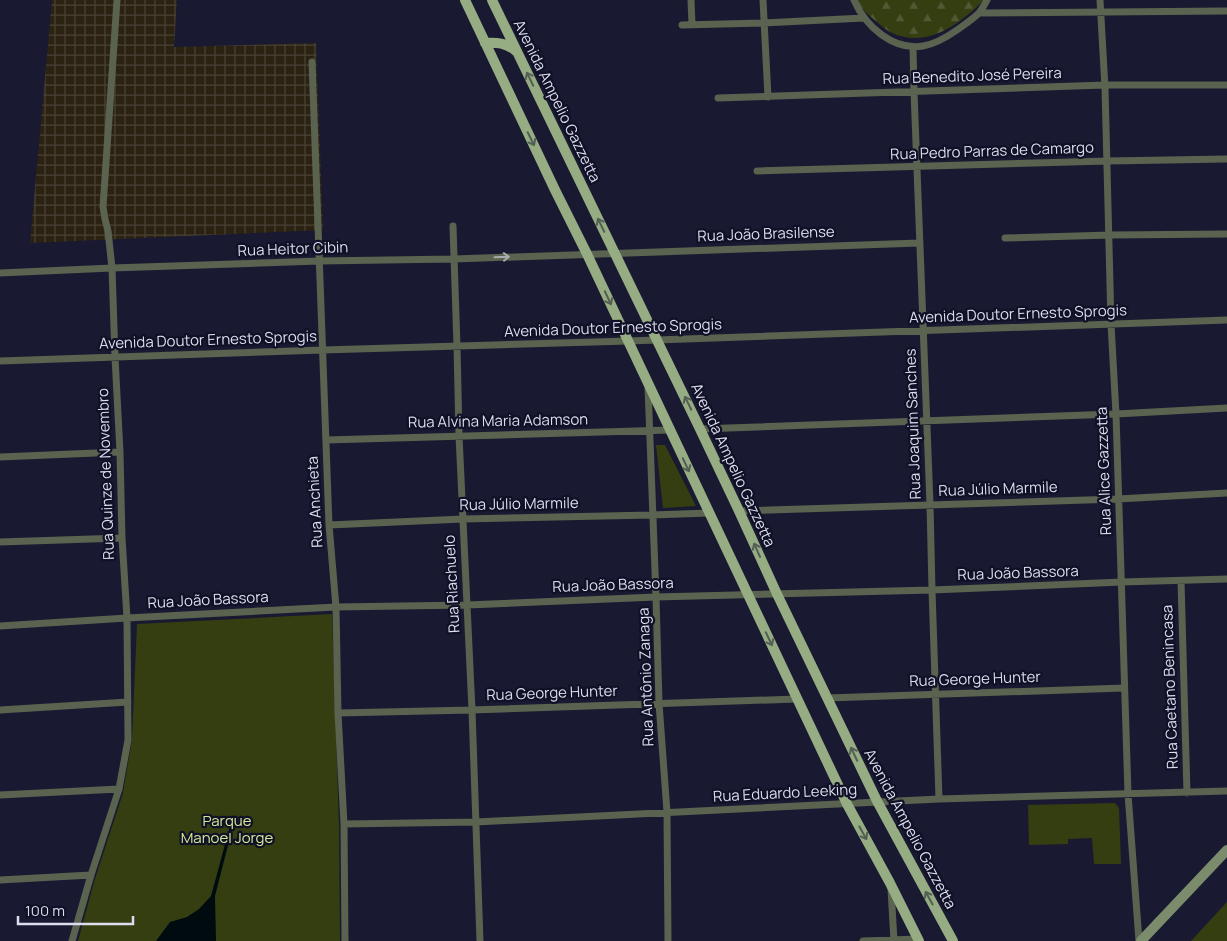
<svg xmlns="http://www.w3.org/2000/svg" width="1227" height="941" viewBox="0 0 1227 941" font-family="Manrope,sans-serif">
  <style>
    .industrial { fill: url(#industrial-grid) }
    .forest { fill: url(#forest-firs) }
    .park { fill: #343e11 }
    .water { fill: #000b10 }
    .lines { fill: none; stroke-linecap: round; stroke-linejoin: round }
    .street { stroke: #59634f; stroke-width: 7 }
    .secondary { stroke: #7b8c6c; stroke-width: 10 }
    .primary { stroke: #96ac82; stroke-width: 10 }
    .oneway { stroke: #535e54 }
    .oneway2 { stroke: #a8acae }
    .labels { text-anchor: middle; stroke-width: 4.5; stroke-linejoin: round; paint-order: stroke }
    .street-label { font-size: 15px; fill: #dcddee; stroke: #101026 }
    .park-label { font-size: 15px; fill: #d3e899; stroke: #101026 }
  </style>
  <defs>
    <pattern id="industrial-grid" width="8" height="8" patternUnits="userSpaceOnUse" patternTransform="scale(1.25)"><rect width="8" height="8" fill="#2b2212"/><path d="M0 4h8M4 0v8" fill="none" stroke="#494235"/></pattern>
    <pattern id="forest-firs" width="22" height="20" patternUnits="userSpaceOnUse" patternTransform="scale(1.25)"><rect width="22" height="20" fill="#343e11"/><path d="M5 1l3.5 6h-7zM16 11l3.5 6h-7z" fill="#515934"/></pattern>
  </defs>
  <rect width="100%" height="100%" fill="#191931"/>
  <path class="industrial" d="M 52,0 L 177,0 L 174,47 L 316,43 L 323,230 L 30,243 Z"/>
  <path class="forest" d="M 856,0 L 984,0 C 960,24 927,49 892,33 C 887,31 882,26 877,22 C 869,15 861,9 856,0 Z"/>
  <path class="park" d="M 656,445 L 665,445 L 696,506 L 663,508 Z
    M 332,614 L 339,826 L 340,941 L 78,941 L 94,882 L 123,793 L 132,739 L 137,624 Z
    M 1115,803 L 1119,808 L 1121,864 L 1094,864 L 1092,838 L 1068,839 L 1068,844 L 1029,845 L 1028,805 Z
    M 1227,902 L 1227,941 L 1191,941 L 1226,903 Z"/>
  <path class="water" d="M 233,815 L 235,818 L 215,896 L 216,941 L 156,941 L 170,922 L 187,917 L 199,909 L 211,896 Z"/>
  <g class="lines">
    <path class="street" d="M 691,0 L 692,24
      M 763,0 L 768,97
      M 854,0 C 865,26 893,51 923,46 C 935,44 947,37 957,30 C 964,25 973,19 979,13 C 982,9 985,4 987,0
      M 1100,0 L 1105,88 L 1111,324 L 1116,414 L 1128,794 L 1139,941
      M 979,13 L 1227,11
      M 682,25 L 763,23 L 864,18
      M 913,47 L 914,92 L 930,504 L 932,590 L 939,799
      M 312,62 L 329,525 L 336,607 L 338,713 L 344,824 L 345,941
      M 718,98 L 1105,85 L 1227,85
      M 757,171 L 1107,161 L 1227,159
      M 453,226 L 457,346 L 459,436 L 472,710 L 480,941
      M 1005,238 L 1110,235 L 1227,234
      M 0,273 L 112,268 L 319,261 L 454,259 L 919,243
      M 0,361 L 323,350 L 628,341 L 1227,320
      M 648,387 L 656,597 L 659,703 L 667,812 L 668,941
      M 700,429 L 1116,414 L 1227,408
      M 326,440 L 670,430
      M 0,457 L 120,452
      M 739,511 L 1118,499 L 1227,493
      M 329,525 L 463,519 L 652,515 L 709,513
      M 0,542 L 122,538
      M 1181,581 L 1187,793
      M 0,626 L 127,618 L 336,607 L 467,605 L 656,597 L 932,590 L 1122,582 L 1227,579
      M 827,698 L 1124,688
      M 0,710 L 128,702
      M 338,713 L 472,710 L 797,699
      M 0,795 L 119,789
      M 344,824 L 476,822 L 939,799 L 1227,791
      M 0,880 L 91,875
      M 891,889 L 894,941
      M 72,941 L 91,875 L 119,789 L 128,740 L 127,618 L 122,538 L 120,452 L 115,357 L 112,268 L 108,231 L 105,219 L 103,207 L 117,0
      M 863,941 L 918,939"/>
    <path class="secondary" d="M 1141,941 L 1227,850"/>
    <path class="primary" d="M 465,0 L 555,190 L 587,254 L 847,804 L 890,883 L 919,941
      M 492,0 L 700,429 L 739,511 L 777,594 L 877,801 L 953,941
      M 485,43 C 497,42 506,43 516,51"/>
  </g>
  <defs><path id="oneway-shaft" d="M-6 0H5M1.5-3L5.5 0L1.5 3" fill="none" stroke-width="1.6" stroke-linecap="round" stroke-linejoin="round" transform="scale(1.25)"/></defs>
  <g class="oneway">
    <use href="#oneway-shaft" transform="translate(530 79) rotate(-116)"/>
    <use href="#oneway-shaft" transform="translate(531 139) rotate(64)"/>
    <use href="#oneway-shaft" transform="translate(601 225) rotate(-116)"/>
    <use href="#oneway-shaft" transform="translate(608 298) rotate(65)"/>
    <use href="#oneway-shaft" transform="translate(688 403) rotate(-116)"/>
    <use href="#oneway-shaft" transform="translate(686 465) rotate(65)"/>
    <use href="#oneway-shaft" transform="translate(757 550) rotate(-114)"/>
    <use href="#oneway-shaft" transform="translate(769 639) rotate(65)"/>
    <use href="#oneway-shaft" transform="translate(854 754) rotate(-115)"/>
    <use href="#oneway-shaft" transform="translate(863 833) rotate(61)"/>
    <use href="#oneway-shaft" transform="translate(929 898) rotate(-119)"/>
  </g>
  <use class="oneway2" href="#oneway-shaft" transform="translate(502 257) rotate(-2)"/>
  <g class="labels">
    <g class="street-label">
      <text transform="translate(972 76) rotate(-2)" y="5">Rua Benedito José Pereira</text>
      <text transform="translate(557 101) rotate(64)" y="5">Avenida Ampelio Gazzetta</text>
      <text transform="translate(992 151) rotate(-2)" y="5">Rua Pedro Parras de Camargo</text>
      <text transform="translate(766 234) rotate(-2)" y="5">Rua João Brasilense</text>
      <text transform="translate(293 249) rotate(-2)" y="5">Rua Heitor Cibin</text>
      <text transform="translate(1018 314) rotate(-2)" y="5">Avenida Doutor Ernesto Sprogis</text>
      <text transform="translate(613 328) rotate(-2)" y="5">Avenida Doutor Ernesto Sprogis</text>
      <text transform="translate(208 340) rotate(-2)" y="5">Avenida Doutor Ernesto Sprogis</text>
      <text transform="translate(498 421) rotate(-1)" y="5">Rua Alvina Maria Adamson</text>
      <text transform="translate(913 424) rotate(-92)" y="5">Rua Joaquim Sanches</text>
      <text transform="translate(733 465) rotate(65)" y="5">Avenida Ampelio Gazzetta</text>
      <text transform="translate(1104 471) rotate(-92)" y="5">Rua Alice Gazzetta</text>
      <text transform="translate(106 474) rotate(-92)" y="5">Rua Quinze de Novembro</text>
      <text transform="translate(998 489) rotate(-2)" y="5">Rua Júlio Marmile</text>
      <text transform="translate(315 502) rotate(-93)" y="5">Rua Anchieta</text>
      <text transform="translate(519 504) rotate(-1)" y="5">Rua Júlio Marmile</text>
      <text transform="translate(1018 573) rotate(-2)" y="5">Rua João Bassora</text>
      <text transform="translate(452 584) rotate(-93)" y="5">Rua Riachuelo</text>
      <text transform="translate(613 585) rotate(-2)" y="5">Rua João Bassora</text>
      <text transform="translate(208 600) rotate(-3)" y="5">Rua João Bassora</text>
      <text transform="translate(646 677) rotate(-92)" y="5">Rua Antônio Zanaga</text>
      <text transform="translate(975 679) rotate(-2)" y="5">Rua George Hunter</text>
      <text transform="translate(1170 687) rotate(-92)" y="5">Rua Caetano Benincasa</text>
      <text transform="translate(552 693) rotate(-2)" y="5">Rua George Hunter</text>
      <text transform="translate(785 793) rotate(-3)" y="5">Rua Eduardo Leeking</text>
      <text transform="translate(910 829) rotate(62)" y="5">Avenida Ampelio Gazzetta</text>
    </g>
    <g class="park-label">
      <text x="227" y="826">Parque<tspan x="227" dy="17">Manoel Jorge</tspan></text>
    </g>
  </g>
  <path d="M18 916v8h115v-8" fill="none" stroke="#dcddee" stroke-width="2.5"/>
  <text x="25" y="916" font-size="15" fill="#dcddee" stroke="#101026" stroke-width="4" paint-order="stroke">100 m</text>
</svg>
